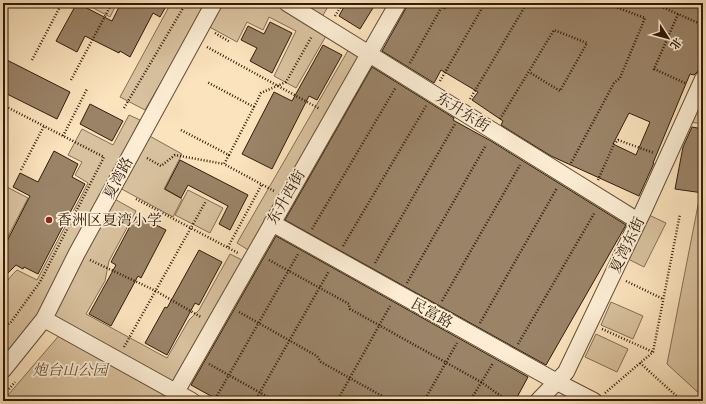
<svg xmlns="http://www.w3.org/2000/svg" width="706" height="404" viewBox="0 0 706 404" font-family="'Sorts Mill Goudy','Noto Serif SC',serif">
  <style>
    .green { fill: #d8c19e; stroke: #846e54 }
    .building { fill: #9a8367; stroke: #301b09; fill-rule: evenodd }
    .lines { fill: none; stroke-linecap: round; stroke-linejoin: round }
    .minor-casing { stroke: #634d36; stroke-width: 18 }
    .path { stroke: #301b09; stroke-width: 2.5; stroke-dasharray: 1 2; stroke-linecap: butt }
    .minor { stroke: #fcedd4; stroke-width: 16 }
    .poi-dot { fill: #8f2418; stroke: #fcedd4; stroke-width: 1.5 }
    .labels { text-anchor: middle; stroke-width: 3.5; stroke-linejoin: round; paint-order: stroke }
    .street-label { font-size: 15px; fill: #301b09; stroke: #fcedd4 }
    .poi-label { font-size: 15px; fill: #301b09; stroke: #fcedd4; text-anchor: start }
    .park-label { font-size: 15px; font-style: italic; fill: #624d36; stroke: #fcedd4 }
  </style>
  <rect width="100%" height="100%" fill="#fbe3bd"/>
  <filter id="stains"><feTurbulence type="fractalNoise" baseFrequency=".005" numOctaves="4"/><feColorMatrix values="0 0 0 0 .2 0 0 0 0 .09 0 0 0 0 .02 0 0 0 .5 -.17"/></filter>
  <radialGradient id="worn" r=".72"><stop offset=".6" stop-color="#630" stop-opacity="0"/><stop offset="1" stop-color="#630" stop-opacity=".3"/></radialGradient>
  <path class="green" d="M 84,3 L 117,3 L 110,17 Z
    M 171,3 L 207,3 L 145,110 L 120,97 Z
    M 219,3 L 274,3 L 326,36 L 296,88 L 274,76 L 296,31 L 269,17 L 263,30 L 247,22 L 237,42 L 206,25 Z
    M 298,3 L 330,3 L 322,17 Z
    M 350,47 L 363,55 L 250,251 L 237,243 Z
    M 703,93 L 703,124 L 690,122 Z
    M 129,115 L 140,120 L 41,316 L 3,361 L 3,313 L 7,306 L 3,303 C 3,288 5,281 17,270 L 37,280 L 88,183 L 75,175 L 82,162 L 68,155 L 82,129 L 113,145 Z
    M 146,134 L 182,154 L 164,189 L 182,199 L 173,217 L 118,187 Z
    M 3,185 L 28,198 L 3,246 Z
    M 188,190 L 223,208 L 210,233 L 175,215 Z
    M 111,197 L 136,211 L 109,261 L 105,281 L 86,314 L 167,358 L 189,320 L 199,310 L 230,254 L 246,262 L 176,387 L 52,315 Z
    M 699,200 L 703,201 L 703,397 L 667,364 Z
    M 649,215 L 666,223 L 644,267 L 628,259 Z
    M 611,302 L 643,316 L 633,339 L 601,325 Z
    M 62,332 L 189,401 L 3,401 Z
    M 596,334 L 628,349 L 617,372 L 585,357 Z"/>
  <path class="building" d="M 77,3 L 112,21 L 121,3 L 168,3 L 160,17 L 153,13 L 130,57 L 120,51 L 119,53 L 85,36 L 77,52 L 56,41 Z
    M 346,3 L 376,3 L 360,29 L 339,16 Z
    M 407,3 L 434,3 L 445,9 L 449,3 L 703,3 L 703,60 L 698,71 L 694,75 L 690,74 L 653,163 L 654,163 L 639,196 L 551,156 L 501,125 L 503,121 L 472,100 L 478,92 L 441,70 L 434,83 L 382,51 L 406,8 ZM 629,113 L 650,122 L 636,155 L 613,144 Z
    M 270,22 L 292,33 L 272,73 L 250,61 L 257,48 L 241,40 L 248,26 L 264,34 Z
    M 323,45 L 342,55 L 317,100 L 309,96 L 272,169 L 242,154 L 274,92 L 292,101 Z
    M 3,58 L 70,92 L 57,119 L 3,92 Z
    M 372,67 L 454,118 L 453,120 L 491,141 L 626,225 L 546,365 L 285,220 Z
    M 90,104 L 123,121 L 112,141 L 80,124 Z
    M 692,127 L 703,129 L 703,193 L 675,189 L 683,147 Z
    M 54,151 L 78,164 L 72,177 L 85,184 L 38,274 L 24,267 L 23,269 L 16,265 L 3,278 L 3,249 L 30,196 L 13,187 L 20,173 L 38,182 Z
    M 180,160 L 248,195 L 230,230 L 219,224 L 228,206 L 188,185 L 181,198 L 165,189 Z
    M 136,215 L 166,230 L 141,278 L 138,276 L 111,326 L 89,314 L 116,265 L 111,262 Z
    M 276,236 L 528,377 L 515,401 L 220,401 L 191,385 Z
    M 199,250 L 222,262 L 199,305 L 195,303 L 167,355 L 145,343 L 165,307 L 167,308 Z"/>
  <g class="lines">
    <g class="minor-casing">
      <path id="minor" d="M 287,3 L 638,221
        M 272,223 L 557,382 L 594,401
        M 44,319 L 192,401
        M 3,370 L 44,319 L 77,253 L 214,3
        M 176,392 L 398,3
        M 538,401 L 566,372 L 644,209 L 703,79"/>
    </g>
    <path class="path" d="M 655,4 L 703,25
      M 678,14 L 654,69 L 685,83
      M 335,16 L 343,3
      M 215,33 L 230,42
      M 207,47 L 320,109
      M 32,60 L 62,3
      M 410,63 L 444,3
      M 71,80 L 112,3
      M 440,81 L 485,3
      M 470,99 L 527,3
      M 3,105 L 104,157 L 40,282 L 11,322 L 3,328
      M 254,107 L 261,93 L 286,82 L 312,36
      M 124,108 L 186,3
      M 500,119 L 554,30 L 587,43 L 560,91 L 529,72
      M 181,130 L 229,155 L 254,107 L 207,82
      M 63,136 L 87,89
      M 229,155 L 224,164 L 274,191
      M 147,158 L 161,166 L 175,155 L 224,164
      M 571,163 L 614,83 L 620,78 L 645,18 L 605,3
      M 21,170 L 44,126
      M 598,180 L 614,144 L 618,140 L 654,153
      M 136,199 L 238,253
      M 312,229 L 396,87
      M 343,246 L 426,106
      M 228,247 L 262,184
      M 90,260 L 156,291 L 201,317
      M 269,260 L 349,304 L 350,309 L 481,382 L 508,401
      M 375,263 L 455,124
      M 626,281 L 663,299
      M 407,283 L 486,145
      M 442,301 L 520,165
      M 239,312 L 317,356 L 321,362 L 391,401
      M 480,323 L 557,188
      M 602,329 L 653,352
      M 518,344 L 595,212
      M 124,347 L 206,201
      M 640,363 L 682,401
      M 209,364 L 275,401
      M 605,393 L 653,352 L 680,214
      M 3,396 L 15,382
      M 214,401 L 298,254
      M 255,401 L 329,271
      M 337,401 L 390,306
      M 424,401 L 457,343
      M 470,401 L 493,363"/>
    <use href="#minor" class="minor"/>
  </g>
  <circle class="poi-dot" cx="49" cy="220" r="4"/>
  <g class="labels">
    <g class="street-label">
      <text transform="translate(463 112) rotate(32)" y="5">东升东街</text>
      <text transform="translate(118 178) rotate(-62)" y="5">夏湾路</text>
      <text transform="translate(286 197) rotate(-60)" y="5">东升西街</text>
      <text transform="translate(627 245) rotate(-64)" y="5">夏湾东街</text>
      <text transform="translate(432 313) rotate(29)" y="5">民富路</text>
    </g>
    <g class="poi-label">
      <text x="57" y="225">香洲区夏湾小学</text>
    </g>
    <g class="park-label">
      <text x="70" y="375">炮台山公园</text>
    </g>
  </g>
  <rect width="706" height="404" fill="none" stroke="#fbe3bd" stroke-width="16"/>
  <rect x="4" y="4" width="698" height="396" fill="none" stroke="#301b09" stroke-width="2"/>
  <rect x="8" y="8" width="690" height="388" fill="none" stroke="#301b09"/>
  <g transform="translate(668 38) rotate(126)" stroke="#fcedd4" stroke-width="3" paint-order="stroke">
  <path d="M0-3L7 15L0 10L-7 15Z" fill="#301b09"/>
  <text y="-6" font-size="11" font-weight="bold" text-anchor="middle" fill="#301b09">北</text>
  </g>
  <rect width="100%" height="100%" filter="url(#stains)"/>
  <rect width="100%" height="100%" fill="url(#worn)"/>
</svg>
